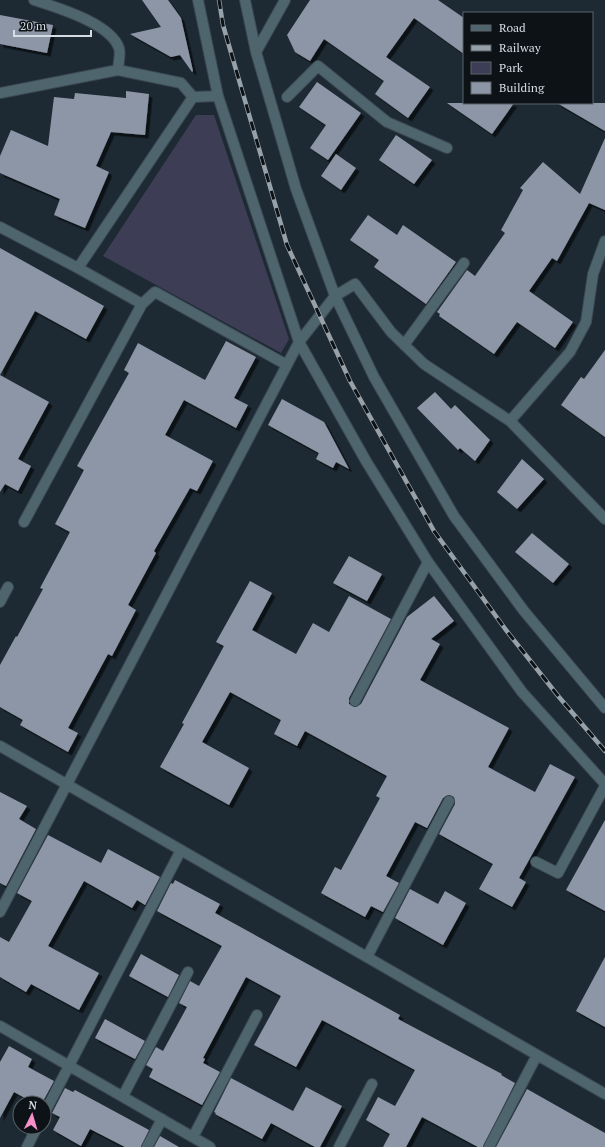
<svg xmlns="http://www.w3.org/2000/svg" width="605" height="1147" viewBox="0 0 605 1147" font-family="'PT Serif',serif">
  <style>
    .green { fill: #3e3d56 }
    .building { fill: #8d96a6; filter: url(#shadow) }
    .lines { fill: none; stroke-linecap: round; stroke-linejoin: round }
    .minor-casing { stroke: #3a4750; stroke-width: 12 }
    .minor { stroke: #4e656e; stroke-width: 10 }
    .rail-casing { stroke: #97a1a9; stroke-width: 4.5 }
    .rail { stroke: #0c1216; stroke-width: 3; stroke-dasharray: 9; stroke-linecap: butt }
  </style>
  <defs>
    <filter id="shadow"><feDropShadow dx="3.5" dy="3.5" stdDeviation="0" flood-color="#0009"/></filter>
  </defs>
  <rect width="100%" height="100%" fill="#1d2a34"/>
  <path class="green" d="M 196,115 L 214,115 L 289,339 L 281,353 L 103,256 Z"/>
  <path class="building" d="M 142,0 L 168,0 L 181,18 L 193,71 L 192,72 L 180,55 L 171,57 L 130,34 L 161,27 Z
    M 310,0 L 438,0 L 464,18 L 464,54 L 414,18 L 386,57 L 430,87 L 408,118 L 375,94 L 384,81 L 324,39 L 310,61 L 295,52 L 287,35 Z
    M 0,15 L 53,25 L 47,53 L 0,44 Z
    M 317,82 L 361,113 L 328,160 L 310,148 L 326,125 L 299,107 Z
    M 126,91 L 149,94 L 145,135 L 111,132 L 96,166 L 109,172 L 85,228 L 54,215 L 60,199 L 0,173 L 0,156 L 11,130 L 48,146 L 54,97 L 74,99 L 75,93 L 126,98 Z
    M 447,103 L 514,103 L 492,134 Z
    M 557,103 L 605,103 L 605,131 Z
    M 396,135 L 432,160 L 414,184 L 379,160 Z
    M 605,138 L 605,210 L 589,203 L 557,261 L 552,258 L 529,291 L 573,322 L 555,348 L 517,322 L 494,354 L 439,316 L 440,314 L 437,312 L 467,270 L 475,276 L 505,233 L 501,230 L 523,190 L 520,188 L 543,162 L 580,194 Z
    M 336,154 L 356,168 L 341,190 L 321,176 Z
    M 368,215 L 397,235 L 403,225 L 456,262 L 426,304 L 374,267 L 379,260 L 350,240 Z
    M 0,248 L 104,306 L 86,339 L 35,311 L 0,375 L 49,402 L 18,459 L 31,466 L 18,491 L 5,484 L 0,492 Z
    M 226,341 L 256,357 L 234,398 L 248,405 L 236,428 L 184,400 L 165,435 L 213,461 L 197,491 L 190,488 L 154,551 L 156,553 L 128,605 L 136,610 L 112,656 L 108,654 L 68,728 L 78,733 L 68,752 L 20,725 L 23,720 L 0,707 L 0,665 L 16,636 L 17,637 L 43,589 L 40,588 L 70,532 L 55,524 L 84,470 L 77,466 L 129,373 L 124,370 L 138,343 L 205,380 Z
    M 605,350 L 605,437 L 561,405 L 581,377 L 584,379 Z
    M 435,392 L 451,409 L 455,405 L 490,440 L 475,461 L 460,448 L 458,450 L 417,408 Z
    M 282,399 L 324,422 L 349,469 L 336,462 L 333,468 L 316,459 L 319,453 L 268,425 Z
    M 522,459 L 544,479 L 517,509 L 497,492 Z
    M 532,533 L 569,564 L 553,583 L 515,552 Z
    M 349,556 L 382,574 L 367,601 L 333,583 Z
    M 250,581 L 272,593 L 252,630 L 296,654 L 313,623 L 329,632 L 349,596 L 391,619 L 349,698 L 349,704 L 355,707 L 361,704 L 407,617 L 434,596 L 454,621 L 431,639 L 440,644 L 420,680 L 509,728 L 488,767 L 535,792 L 550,764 L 575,777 L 519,878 L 526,882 L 512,907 L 479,889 L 493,864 L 439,834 L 455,804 L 454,797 L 449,795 L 443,798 L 427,828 L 415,822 L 386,876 L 399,883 L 383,912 L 371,906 L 365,917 L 321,893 L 335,867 L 341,870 L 380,798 L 376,796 L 387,776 L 305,731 L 297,746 L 274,734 L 281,720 L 230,692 L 202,742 L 249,768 L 229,805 L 160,767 L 184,724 L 182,723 L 224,646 L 216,642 Z
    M 0,792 L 27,806 L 19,819 L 36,829 L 6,886 L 0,883 Z
    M 605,820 L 605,911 L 566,890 Z
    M 48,835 L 101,863 L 108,849 L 160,877 L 145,905 L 137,900 L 132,908 L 84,881 L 48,946 L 99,973 L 79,1010 L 31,984 L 26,992 L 0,977 L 0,937 L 9,942 L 32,901 L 17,893 Z
    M 175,880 L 220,904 L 215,913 L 400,1015 L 398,1019 L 502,1074 L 501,1075 L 515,1083 L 483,1147 L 478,1147 L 422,1117 L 406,1147 L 383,1147 L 390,1134 L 366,1120 L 378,1097 L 395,1106 L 415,1070 L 322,1020 L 296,1067 L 254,1045 L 281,996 L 246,977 L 203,1058 L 205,1059 L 203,1063 L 220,1072 L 202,1105 L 149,1077 L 153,1069 L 146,1065 L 156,1047 L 163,1051 L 187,1007 L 179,1003 L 190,981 L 199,986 L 222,946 L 157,911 L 171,883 L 173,884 Z
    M 410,889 L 438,904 L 445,891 L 466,903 L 443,945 L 395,918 Z
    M 141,954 L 179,975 L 168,997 L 129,976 Z
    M 605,957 L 605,1027 L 576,1011 Z
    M 105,1019 L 145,1041 L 135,1059 L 95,1038 Z
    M 9,1046 L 32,1059 L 28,1067 L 54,1081 L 42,1103 L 34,1103 L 14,1092 L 0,1118 L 0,1062 Z
    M 231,1078 L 293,1111 L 306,1087 L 342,1106 L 320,1147 L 315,1147 L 271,1123 L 262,1139 L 215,1114 L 216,1113 L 214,1112 Z
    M 65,1088 L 73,1092 L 75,1090 L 149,1130 L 141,1147 L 125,1147 L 90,1129 L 81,1146 L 53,1130 L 60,1117 L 52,1113 Z
    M 527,1089 L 605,1133 L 605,1147 L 496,1147 Z
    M 160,1136 L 179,1147 L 154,1147 Z"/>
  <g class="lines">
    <g class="minor-casing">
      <path id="minor" d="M 34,0 C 58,8 110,23 119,48 C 121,54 118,64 118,70
        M 198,0 L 218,96 L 299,342 L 366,461 L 428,562 L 522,692 L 605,784
        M 245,0 L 256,52 L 296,189 L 335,296 L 374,377 L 454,516 L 524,611 L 605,708
        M 256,52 L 285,0
        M 0,93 L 118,70 L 181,83 L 193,97 L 218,96
        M 287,97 L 318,66 L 387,122 L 447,148
        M 0,227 L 78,268 L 193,97
        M 142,304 L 155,292 L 287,365
        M 404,345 L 464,263
        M 510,421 L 570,352 L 586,322 L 593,274 L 605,241
        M 24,522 L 142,304 L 78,268
        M 0,602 L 8,587
        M 355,701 L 428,562
        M 0,746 L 605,1094
        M 536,862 L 558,873 L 605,786
        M 0,912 L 299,342 L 335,296 L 355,284 L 391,332 L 424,364 L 510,421 L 605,519
        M 367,957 L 449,801
        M 0,1026 L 210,1147
        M 123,1096 L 188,972
        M 44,1114 L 181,850
        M 193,1137 L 257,1015
        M 27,1147 L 37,1127
        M 147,1147 L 162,1119
        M 339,1147 L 372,1084
        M 489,1147 L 537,1055"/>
    </g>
    <use href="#minor" class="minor"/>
    <g class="rail-casing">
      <path id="rail" d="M 219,0 L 223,25 L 287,245 L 350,381 L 434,531 L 506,630 L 559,697 L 605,751"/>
    </g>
    <use href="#rail" class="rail"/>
  </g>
  <rect x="463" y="12" width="130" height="92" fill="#0c1216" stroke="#5c6368"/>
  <rect x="471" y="25" width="20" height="6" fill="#4e656e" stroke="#5c6368"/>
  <text x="499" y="32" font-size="12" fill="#d5dde4">Road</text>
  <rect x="471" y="45" width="20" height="6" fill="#97a1a9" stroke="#5c6368"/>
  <text x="499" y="52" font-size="12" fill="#d5dde4">Railway</text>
  <rect x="471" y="62" width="20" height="12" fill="#3e3d56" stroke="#5c6368"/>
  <text x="499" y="72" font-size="12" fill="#d5dde4">Park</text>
  <rect x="471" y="82" width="20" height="12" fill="#8d96a6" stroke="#5c6368"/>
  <text x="499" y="92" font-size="12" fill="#d5dde4">Building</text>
  <g transform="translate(32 1115) rotate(5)"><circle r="19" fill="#0c1216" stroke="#5c6368"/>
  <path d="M0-3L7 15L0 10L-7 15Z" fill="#f98fc9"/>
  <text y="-6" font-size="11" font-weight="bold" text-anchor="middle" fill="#d5dde4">N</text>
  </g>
  <path d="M14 30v6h77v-6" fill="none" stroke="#d5dde4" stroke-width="2"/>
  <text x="20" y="30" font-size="12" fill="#d5dde4" stroke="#0c1216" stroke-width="3" paint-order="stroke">20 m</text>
</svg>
